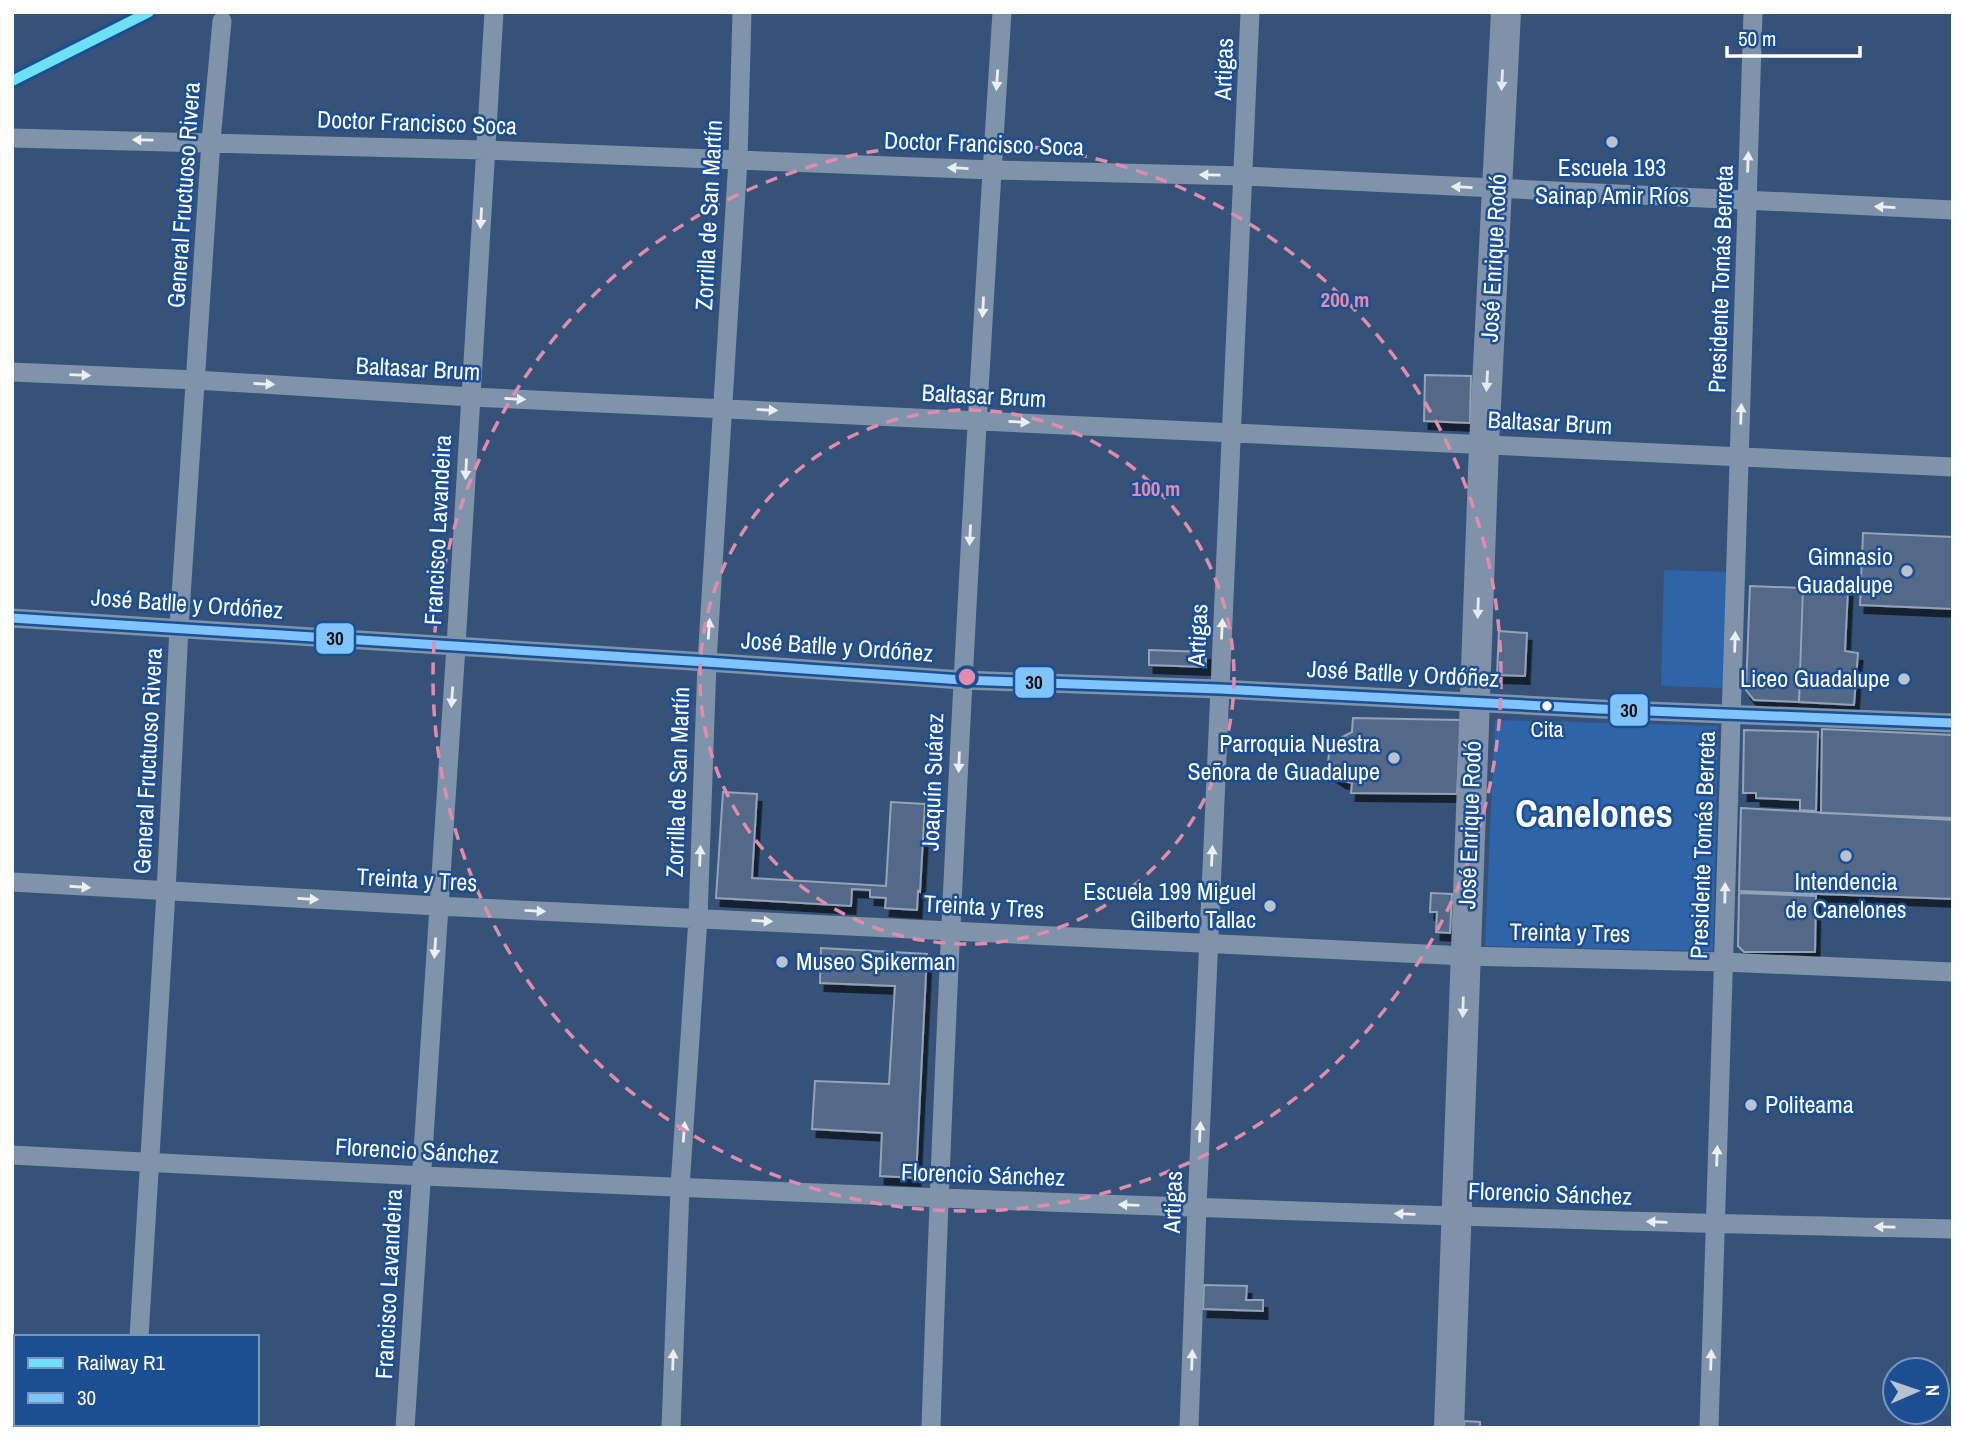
<svg xmlns="http://www.w3.org/2000/svg" width="1965" height="1440" viewBox="0 0 1965 1440" font-family="'Archivo Narrow',sans-serif">
  <style>
    .green { fill: #3064a9 }
    .building { fill: #536987; stroke: #94a3b8; stroke-width: 2; filter: url(#shadow) }
    .lines { fill: none; stroke-linecap: round; stroke-linejoin: round }
    .minor { stroke: #7f93ab; stroke-width: 19 }
    .highway { stroke: #7f92aa; stroke-width: 30 }
    .bus-1-casing { stroke: #1c4e93; stroke-width: 14 }
    .bus-1 { stroke: #80c4ff; stroke-width: 9 }
    .rail-1-casing { stroke: #1c4e93; stroke-width: 16 }
    .rail-1 { stroke: #6ddff8; stroke-width: 10 }
    .oneway { fill: #eceff2 }
    .oneway2 { fill: #e5e9ee }
    .ring { fill: none; stroke: #e08cad; stroke-width: 3.5; stroke-dasharray: 12 9 }
    .poi-dot { fill: #b9c2d0; stroke: #1c4e93; stroke-width: 2.5 }
    .bus-dot { fill: #fff; stroke: #1c4e93; stroke-width: 2.5 }
    .labels { text-anchor: middle; stroke-width: 5; stroke-linejoin: round; paint-order: stroke }
    .bus-label { font-size: 22px; fill: #fff; stroke: #1c4e93 }
    .street-label { font-size: 24px; fill: #fff; stroke: #1c4e93 }
    .poi-label { font-size: 24px; fill: #fff; stroke: #1c4e93; text-anchor: end }
    .town-label { font-size: 38px; font-weight: bold; fill: #fff; stroke: #1c4e93 }
    .centre { fill: #e08cad; stroke: #1c4e93; stroke-width: 3.5 }
    .ring-label { font-size: 21px; text-anchor: middle; font-weight: bold; fill: #e08cad; stroke: #1c4e93; stroke-width: 5; stroke-linejoin: round; paint-order: stroke }
    .line-badge { stroke: #1c4e93; stroke-width: 2.5 }
    .pale-badge-label { font-size: 19px; text-anchor: middle; font-weight: bold; fill: #111 }
  </style>
  <defs>
    <filter id="shadow"><feDropShadow dx="4.5" dy="8" stdDeviation="0" flood-color="#0009"/></filter>
  </defs>
  <rect width="100%" height="100%" fill="#375278"/>
  <path class="green" d="M 1664,570 L 1727,572 L 1724,688 L 1661,686 Z
    M 1495,720 L 1718,726 L 1713,951 L 1485,946 Z"/>
  <path class="building" d="M 1425,375 L 1471,376 L 1470,423 L 1424,421 Z
    M 1863,533 L 1953,537 L 1953,609 L 1860,605 Z
    M 1750,586 L 1803,588 L 1799,702 L 1754,700 L 1746,690 Z
    M 1803,588 L 1848,589 L 1845,651 L 1858,653 L 1854,705 L 1799,702 Z
    M 1499,631 L 1527,633 L 1525,676 L 1497,675 Z
    M 1149,650 L 1206,652 L 1206,667 L 1149,665 Z
    M 1353,718 L 1461,720 L 1457,794 L 1351,793 L 1352,783 L 1341,780 L 1332,774 L 1328,764 L 1329,752 L 1333,742 L 1352,732 Z
    M 1822,729 L 1953,735 L 1953,818 L 1821,813 Z
    M 1744,730 L 1818,732 L 1816,811 L 1800,810 L 1800,800 L 1756,798 L 1756,793 L 1743,793 Z
    M 723,792 L 757,794 L 752,878 L 886,886 L 891,802 L 925,804 L 920,892 L 918,891 L 917,910 L 885,908 L 886,898 L 870,897 L 870,890 L 852,889 L 851,906 L 716,898 Z
    M 1741,808 L 1953,820 L 1953,899 L 1739,891 Z
    M 1431,893 L 1452,894 L 1450,933 L 1436,932 L 1437,912 L 1430,912 Z
    M 1739,893 L 1816,896 L 1815,952 L 1744,952 L 1738,946 Z
    M 821,948 L 927,954 L 916,1178 L 880,1176 L 882,1133 L 812,1129 L 815,1081 L 889,1084 L 895,986 L 820,983 Z
    M 1204,1285 L 1247,1286 L 1246,1300 L 1263,1300 L 1263,1311 L 1203,1309 Z
    M 1464,1421 L 1480,1422 L 1480,1428 L 1464,1428 Z"/>
  <g class="lines">
    <path class="minor" d="M 12,138 L 485,150 L 992,170 L 1244,176 L 1953,210
      M 12,372 L 196,380 L 471,397 L 1953,467
      M 12,618 L 707,662 L 962,680 L 1220,689 L 1600,709 L 1953,723
      M 12,882 L 438,906 L 1465,956 L 1724,962 L 1953,972
      M 12,1155 C 357,1174 701,1189 1046,1202 C 1348,1213 1650,1223 1953,1229
      M 139,1337 L 166,892 L 179,627 L 211,141 L 222,21
      M 12,1420 L 16,1420
      M 82,1424 L 142,1428
      M 405,1428 L 456,646 L 494,12
      M 671,1428 L 680,1187 L 698,918 L 707,662 L 738,159 L 742,12
      M 931,1428 C 946,956 972,484 1002,12
      M 1189,1428 L 1197,1207 L 1250,12
      M 1709,1428 L 1753,12"/>
    <path class="highway" d="M 1449,1428 L 1484,444 L 1506,12"/>
    <g class="bus-1-casing">
      <path id="bus-1" d="M 12,618 L 707,662 L 962,680 L 1220,689 L 1600,709 L 1953,723"/>
    </g>
    <use href="#bus-1" class="bus-1"/>
    <g class="rail-1-casing">
      <path id="rail-1" d="M 12,81 L 149,12"/>
    </g>
    <use href="#rail-1" class="rail-1"/>
  </g>
  <defs><path id="oneway-solid" d="M-6-.8H1V-3.2L6.5 0L1 3.2V.8H-6Z" transform="scale(1.75)"/></defs>
  <g class="oneway">
    <use href="#oneway-solid" transform="translate(997 80) rotate(94)"/>
    <use href="#oneway-solid" transform="translate(143 140) rotate(-179)"/>
    <use href="#oneway-solid" transform="translate(1748 162) rotate(-88)"/>
    <use href="#oneway-solid" transform="translate(958 168) rotate(-177)"/>
    <use href="#oneway-solid" transform="translate(1210 175) rotate(-179)"/>
    <use href="#oneway-solid" transform="translate(1462 187) rotate(-177)"/>
    <use href="#oneway-solid" transform="translate(1885 207) rotate(-177)"/>
    <use href="#oneway-solid" transform="translate(481 218) rotate(93)"/>
    <use href="#oneway-solid" transform="translate(983 307) rotate(93)"/>
    <use href="#oneway-solid" transform="translate(80 375) rotate(2)"/>
    <use href="#oneway-solid" transform="translate(264 384) rotate(3)"/>
    <use href="#oneway-solid" transform="translate(515 399) rotate(3)"/>
    <use href="#oneway-solid" transform="translate(767 410) rotate(3)"/>
    <use href="#oneway-solid" transform="translate(1741 414) rotate(-88)"/>
    <use href="#oneway-solid" transform="translate(1019 422) rotate(3)"/>
    <use href="#oneway-solid" transform="translate(466 469) rotate(93)"/>
    <use href="#oneway-solid" transform="translate(970 535) rotate(93)"/>
    <use href="#oneway-solid" transform="translate(709 629) rotate(-86)"/>
    <use href="#oneway-solid" transform="translate(1222 629) rotate(-87)"/>
    <use href="#oneway-solid" transform="translate(1735 642) rotate(-88)"/>
    <use href="#oneway-solid" transform="translate(452 697) rotate(94)"/>
    <use href="#oneway-solid" transform="translate(959 762) rotate(92)"/>
    <use href="#oneway-solid" transform="translate(700 856) rotate(-88)"/>
    <use href="#oneway-solid" transform="translate(1212 856) rotate(-87)"/>
    <use href="#oneway-solid" transform="translate(80 887) rotate(4)"/>
    <use href="#oneway-solid" transform="translate(1725 893) rotate(-89)"/>
    <use href="#oneway-solid" transform="translate(308 899) rotate(3)"/>
    <use href="#oneway-solid" transform="translate(535 911) rotate(3)"/>
    <use href="#oneway-solid" transform="translate(762 921) rotate(3)"/>
    <use href="#oneway-solid" transform="translate(435 948) rotate(94)"/>
    <use href="#oneway-solid" transform="translate(684 1132) rotate(-86)"/>
    <use href="#oneway-solid" transform="translate(1200 1132) rotate(-87)"/>
    <use href="#oneway-solid" transform="translate(1717 1156) rotate(-88)"/>
    <use href="#oneway-solid" transform="translate(1129 1205) rotate(-178)"/>
    <use href="#oneway-solid" transform="translate(1405 1214) rotate(-178)"/>
    <use href="#oneway-solid" transform="translate(1657 1222) rotate(-178)"/>
    <use href="#oneway-solid" transform="translate(1885 1227) rotate(-179)"/>
    <use href="#oneway-solid" transform="translate(673 1360) rotate(-88)"/>
    <use href="#oneway-solid" transform="translate(1192 1360) rotate(-88)"/>
    <use href="#oneway-solid" transform="translate(1711 1360) rotate(-88)"/>
  </g>
  <g class="oneway2">
    <use href="#oneway-solid" transform="translate(1502 80) rotate(93)"/>
    <use href="#oneway-solid" transform="translate(1487 381) rotate(93)"/>
    <use href="#oneway-solid" transform="translate(1478 608) rotate(92)"/>
    <use href="#oneway-solid" transform="translate(1463 1007) rotate(92)"/>
  </g>
  <g class="ring">
    <circle cx="967" cy="677" r="267"/>
    <circle cx="967" cy="677" r="534"/>
  </g>
  <g class="poi-dot">
    <circle cx="1612" cy="142" r="7"/>
    <circle cx="1907" cy="571" r="7"/>
    <circle cx="1904" cy="679" r="7"/>
    <circle cx="1394" cy="758" r="7"/>
    <circle cx="1846" cy="856" r="7"/>
    <circle cx="1270" cy="906" r="7"/>
    <circle cx="782" cy="962" r="7"/>
    <circle cx="1751" cy="1105" r="7"/>
  </g>
  <circle class="bus-dot" cx="1547" cy="706" r="6"/>
  <g class="labels">
    <g class="bus-label">
      <text x="1547" y="737">Cita</text>
    </g>
    <g class="street-label">
      <text transform="translate(1224 69) rotate(-88)" y="8">Artigas</text>
      <text transform="translate(417 123) rotate(2)" y="8">Doctor Francisco Soca</text>
      <text transform="translate(984 144) rotate(2)" y="8">Doctor Francisco Soca</text>
      <text transform="translate(184 195) rotate(-86)" y="8">General Fructuoso Rivera</text>
      <text transform="translate(709 215) rotate(-87)" y="8">Zorrilla de San Martín</text>
      <text transform="translate(1494 258) rotate(-87)" y="8">José Enrique Rodó</text>
      <text transform="translate(1721 279) rotate(-88)" y="8">Presidente Tomás Berreta</text>
      <text transform="translate(418 369) rotate(3)" y="8">Baltasar Brum</text>
      <text transform="translate(984 396) rotate(3)" y="8">Baltasar Brum</text>
      <text transform="translate(1550 423) rotate(3)" y="8">Baltasar Brum</text>
      <text transform="translate(438 530) rotate(-87)" y="8">Francisco Lavandeira</text>
      <text transform="translate(187 604) rotate(4)" y="8">José Batlle y Ordóñez</text>
      <text transform="translate(1198 635) rotate(-87)" y="8">Artigas</text>
      <text transform="translate(837 647) rotate(4)" y="8">José Batlle y Ordóñez</text>
      <text transform="translate(1403 674) rotate(3)" y="8">José Batlle y Ordóñez</text>
      <text transform="translate(148 761) rotate(-87)" y="8">General Fructuoso Rivera</text>
      <text transform="translate(678 782) rotate(-88)" y="8">Zorrilla de San Martín</text>
      <text transform="translate(933 782) rotate(-88)" y="8">Joaquín Suárez</text>
      <text transform="translate(1470 825) rotate(-88)" y="8">José Enrique Rodó</text>
      <text transform="translate(1703 845) rotate(-88)" y="8">Presidente Tomás Berreta</text>
      <text transform="translate(417 880) rotate(3)" y="8">Treinta y Tres</text>
      <text transform="translate(984 907) rotate(3)" y="8">Treinta y Tres</text>
      <text transform="translate(1570 933) rotate(1)" y="8">Treinta y Tres</text>
      <text transform="translate(417 1151) rotate(3)" y="8">Florencio Sánchez</text>
      <text transform="translate(983 1175) rotate(2)" y="8">Florencio Sánchez</text>
      <text transform="translate(1550 1194) rotate(2)" y="8">Florencio Sánchez</text>
      <text transform="translate(1173 1202) rotate(-88)" y="8">Artigas</text>
      <text transform="translate(389 1284) rotate(-87)" y="8">Francisco Lavandeira</text>
    </g>
    <g class="poi-label">
      <text x="1612" y="176" text-anchor="middle">Escuela 193<tspan x="1612" dy="28">Sainap Amir Ríos</tspan></text>
      <text x="1893" y="565">Gimnasio<tspan x="1893" dy="28">Guadalupe</tspan></text>
      <text x="1890" y="687">Liceo Guadalupe</text>
      <text x="1380" y="752">Parroquia Nuestra<tspan x="1380" dy="28">Señora de Guadalupe</tspan></text>
      <text x="1846" y="890" text-anchor="middle">Intendencia<tspan x="1846" dy="28">de Canelones</tspan></text>
      <text x="1256" y="900">Escuela 199 Miguel<tspan x="1256" dy="28">Gilberto Tallac</tspan></text>
      <text x="796" y="970" text-anchor="start">Museo Spikerman</text>
      <text x="1765" y="1113" text-anchor="start">Politeama</text>
    </g>
    <g class="town-label">
      <text x="1594" y="827">Canelones</text>
    </g>
  </g>
  <circle cx="967" cy="677" r="10" class="centre"/>
  <g class="ring-label">
    <text x="1345" y="307">200 m</text>
    <text x="1156" y="496">100 m</text>
  </g>
  <g class="line-badge">
    <rect x="315" y="622" width="40" height="33" rx="7" fill="#80c4ff"/>
    <rect x="1014" y="666" width="41" height="33" rx="7" fill="#80c4ff"/>
    <rect x="1609" y="693" width="40" height="34" rx="7" fill="#80c4ff"/>
  </g>
  <g class="pale-badge-label">
    <text x="335" y="645">30</text>
    <text x="1034" y="689">30</text>
    <text x="1629" y="717">30</text>
  </g>
  <rect width="1965" height="1440" fill="none" stroke="#ffffff" stroke-width="28"/>
  <rect x="14" y="1335" width="245" height="91" fill="#1c4e93" stroke="#7795be" stroke-width="2"/>
  <rect x="28" y="1358" width="35" height="10" fill="#6ddff8" stroke="#7795be" stroke-width="2"/>
  <text x="77" y="1370" font-size="21" fill="#ffffff">Railway R1</text>
  <rect x="28" y="1393" width="35" height="10" fill="#80c4ff" stroke="#7795be" stroke-width="2"/>
  <text x="77" y="1405" font-size="21" fill="#ffffff">30</text>
  <g transform="translate(1916 1391) rotate(88)"><circle r="33" fill="#1c4e93" stroke="#7795be" stroke-width="2"/>
  <path d="M0-5L12 26L0 18L-12 26Z" fill="#b9c2d0"/>
  <text y="-10" font-size="19" font-weight="bold" text-anchor="middle" fill="#ffffff">N</text>
  </g>
  <path d="M1727 46v10h133v-10" fill="none" stroke="#ffffff" stroke-width="3.5"/>
  <text x="1738" y="46" font-size="21" fill="#ffffff" stroke="#1c4e93" stroke-width="5" paint-order="stroke">50 m</text>
</svg>
